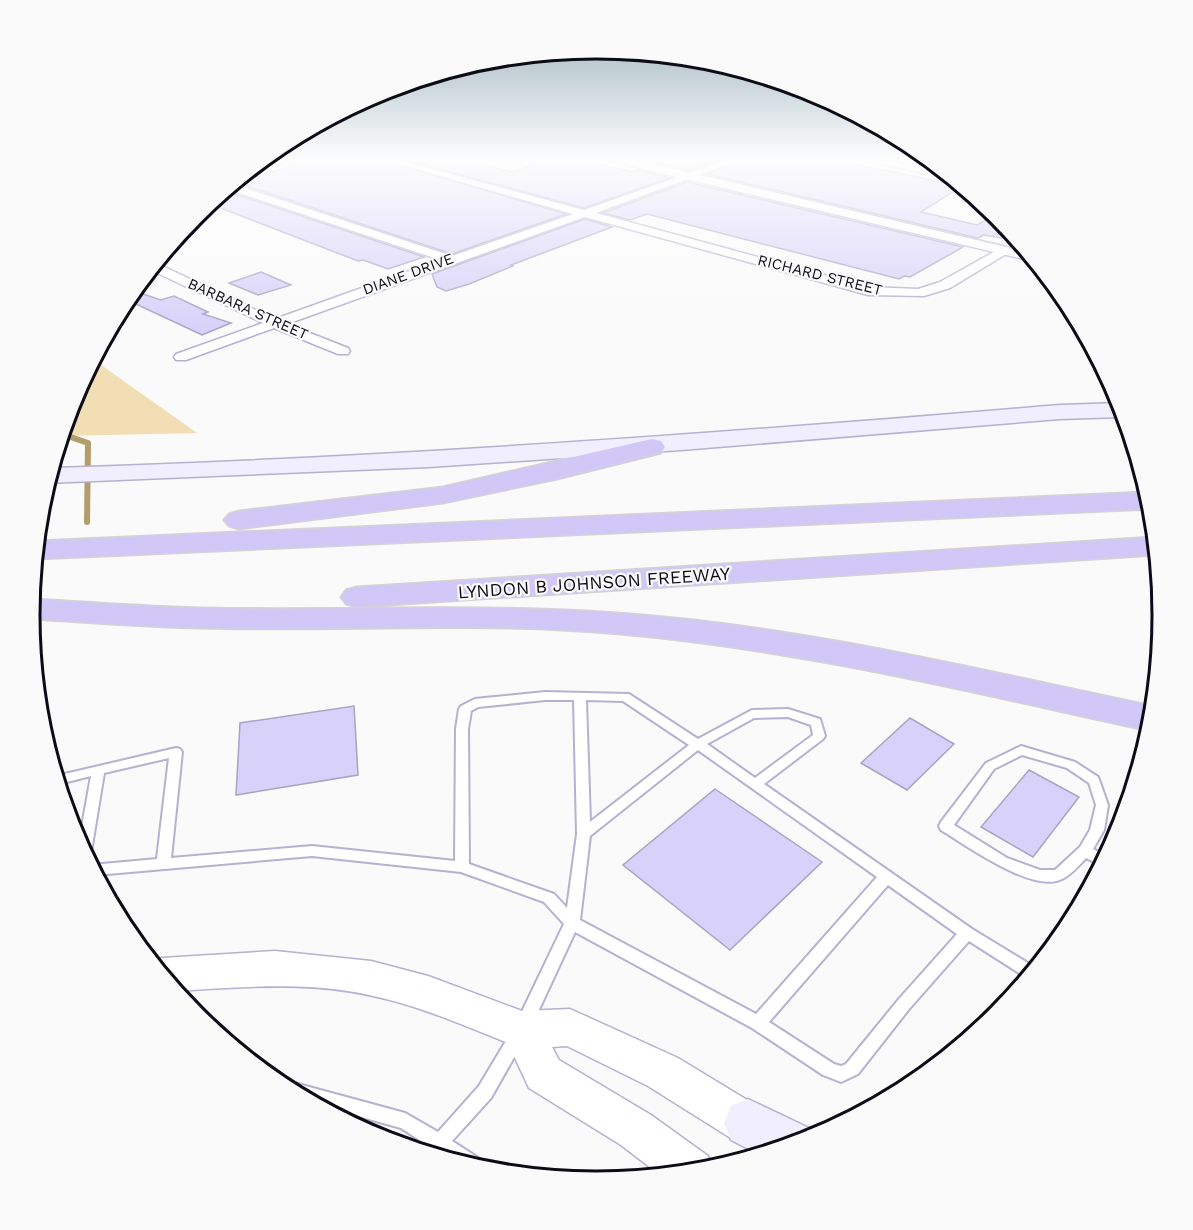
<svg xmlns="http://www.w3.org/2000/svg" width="1193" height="1230" viewBox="0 0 1193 1230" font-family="'Work Sans',sans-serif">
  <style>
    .green { fill: #f2deb4 }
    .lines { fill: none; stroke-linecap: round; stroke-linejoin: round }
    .stream { stroke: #b49d6c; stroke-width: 6 }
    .building { fill: #d8d1fa; stroke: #a9a3c4; stroke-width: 1.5 }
    .service-casing { stroke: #b6b0d1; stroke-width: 4 }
    .minor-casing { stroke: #b6b0d1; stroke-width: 3 }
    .tertiary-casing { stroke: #b6b0d1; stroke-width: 3 }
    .secondary-casing { stroke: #b6b0d1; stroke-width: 3 }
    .motorway-casing { stroke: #d3d3d5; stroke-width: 3 }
    .service { fill: #fff; fill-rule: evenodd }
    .minor { fill: #fff; fill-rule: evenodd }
    .tertiary { fill: #fff; fill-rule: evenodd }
    .secondary { fill: #f1eefd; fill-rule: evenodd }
    .motorway { fill: #d1c8f8; fill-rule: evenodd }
    .labels { text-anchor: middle; stroke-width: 4.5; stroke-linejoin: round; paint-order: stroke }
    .far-street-label { font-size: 15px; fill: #0d0b16; stroke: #fafafa }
    .street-label { font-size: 18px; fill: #0d0b16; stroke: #fafafa }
    .rim { fill: none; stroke: #0d0b16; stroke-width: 3 }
  </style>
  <rect width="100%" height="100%" fill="#fafafa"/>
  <path class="green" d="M 94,360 L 197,433 L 62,436 L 73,398 Z"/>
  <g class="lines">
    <path class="stream" d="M 62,434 L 88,443 L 87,522"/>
  </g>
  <path class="building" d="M 320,159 L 379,159 L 566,214 L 452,254 L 235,182 Z
    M 403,159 L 460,159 L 511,172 L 554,159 L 577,159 L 632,172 L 638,170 L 670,178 L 584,208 Z
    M 671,159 L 723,159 L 690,170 L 658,163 Z
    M 744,159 L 828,159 L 962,186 L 921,212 L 977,225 L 997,214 L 1019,241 L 984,235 L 978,238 L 707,174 Z
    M 687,182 L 963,247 L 910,277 L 904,276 L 899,279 L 647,214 L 630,220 L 603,213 Z
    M 225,190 L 226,191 L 424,257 L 388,269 L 363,260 L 358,261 L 218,207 L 218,197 Z
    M 585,219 L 612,227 L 511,265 L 513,266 L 469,284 L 446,291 L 437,287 L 432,274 Z
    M 261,272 L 291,285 L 258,295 L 229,283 Z
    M 140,293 L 161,300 L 174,296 L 208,312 L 203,314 L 231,323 L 202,335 L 136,304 Z
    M 354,706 L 358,775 L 236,795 L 240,723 Z
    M 910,718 L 954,744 L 907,790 L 861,763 Z
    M 1029,770 L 1079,797 L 1033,857 L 981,827 Z
    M 715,789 L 822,862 L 730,950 L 623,865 Z"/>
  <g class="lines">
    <g class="service-casing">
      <path id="service" d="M 545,692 L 629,694 L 698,739 L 752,710 L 788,709 L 820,719 L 825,736 L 823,739 L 764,784 L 972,929 L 1036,968 L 1027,978 L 969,941 L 909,1009 L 858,1074 L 841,1082 L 823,1075 L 752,1028 L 575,932 L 531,1027 L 525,1029 L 519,1027 L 517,1022 L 564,924 L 544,902 L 461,872 L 312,856 L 96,875 L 91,865 L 157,859 L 169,758 L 104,773 L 91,852 L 86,857 L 79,843 L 91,776 L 59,784 L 56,776 L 176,748 L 180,749 L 182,752 L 171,858 L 312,846 L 455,861 L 456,729 L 459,709 L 461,706 L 475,699 ZM 545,700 L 574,700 L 577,834 L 567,908 L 554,894 L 469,864 L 468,729 L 471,711 L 478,707 ZM 586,700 L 623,701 L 689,745 L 590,822 ZM 788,717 L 811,725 L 813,735 L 755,778 L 707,744 L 754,718 ZM 698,750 L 877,877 L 756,1014 L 580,920 L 590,836 ZM 888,885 L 957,934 L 899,999 L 846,1064 L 841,1066 L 834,1064 L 769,1022 Z
        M 1021,746 L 1075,762 L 1098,777 L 1108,805 L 1104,830 L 1093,849 L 1107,856 L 1102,866 L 1086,858 C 1079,865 1071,875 1062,879 C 1033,894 966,845 941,830 L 939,826 L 941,822 L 986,763 ZM 1022,755 L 1067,768 L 1089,783 L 1096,805 L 1090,830 L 1080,847 L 1055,870 L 1040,870 L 1007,858 L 954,825 L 994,769 Z
        M 518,1029 L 524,1031 L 526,1036 L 491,1098 L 452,1141 L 486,1163 L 488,1171 L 450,1160 L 441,1154 L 439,1156 L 422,1151 L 427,1145 L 401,1128 L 318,1105 L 280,1085 L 287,1081 L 405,1113 L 438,1132 L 479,1086 L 512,1031 Z"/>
    </g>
    <g class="minor-casing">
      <path id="minor" d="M 276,159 L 292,159 L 251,169 L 259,163 Z
        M 381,159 L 396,159 L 584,210 L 729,159 L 742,159 L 596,213 L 868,287 L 918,289 L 940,282 L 1001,248 L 1011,251 L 950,288 L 924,296 L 868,295 L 585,217 L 287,324 L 348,348 L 350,351 L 348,354 L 338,354 L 274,328 L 186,360 L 176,360 L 174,357 L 176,354 L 263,323 L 151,270 L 156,263 L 275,319 L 440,260 L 227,189 L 233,184 L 452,256 L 573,214 Z
        M 858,159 L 876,159 L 947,173 L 954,179 Z
        M 970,193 L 977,198 L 963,201 L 963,197 Z"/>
    </g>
    <g class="tertiary-casing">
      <path id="tertiary" d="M 612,159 L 632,159 L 1028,252 L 1036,262 L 618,163 Z
        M 275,951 L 371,961 L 428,976 L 522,1011 L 570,1009 L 678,1058 L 775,1117 L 782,1132 L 775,1147 L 760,1154 L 745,1147 L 648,1086 L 567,1046 L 552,1047 L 559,1060 L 651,1115 L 708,1156 L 713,1169 L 660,1175 L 621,1145 L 529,1088 L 508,1043 C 463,1025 420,1006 373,996 C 309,981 241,987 176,991 L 152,962 L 162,958 Z"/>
    </g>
    <g class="secondary-casing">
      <path id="secondary" d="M 1121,403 L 1125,416 L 1123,417 L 1060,419 L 681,450 L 429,467 L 47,483 L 52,468 C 389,458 724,433 1060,405 Z
        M 748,1099 L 809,1128 L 814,1138 L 760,1155 L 731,1140 L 724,1123 L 731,1106 Z"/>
    </g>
    <g class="motorway-casing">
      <path id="motorway" d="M 652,439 L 661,441 L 665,447 L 661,453 L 557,479 L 443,503 L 239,529 L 229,526 L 224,520 L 229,514 L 239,511 L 443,487 Z
        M 1148,492 L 1151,509 L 36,559 L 37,541 Z
        M 1155,537 L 1156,555 L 357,607 L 346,604 L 341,597 L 346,590 L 357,587 Z
        M 32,599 C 88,602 145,607 202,608 C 340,611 478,603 616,613 C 798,625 975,669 1153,706 L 1150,731 C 974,693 802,650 621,634 C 481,621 341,632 201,628 C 144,627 88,622 31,619 Z"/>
    </g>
    <use href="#service" class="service"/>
    <use href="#minor" class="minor"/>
    <use href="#tertiary" class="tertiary"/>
    <use href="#secondary" class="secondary"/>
    <use href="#motorway" class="motorway"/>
  </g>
  <linearGradient id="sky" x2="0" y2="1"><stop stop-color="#93abb6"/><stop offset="0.48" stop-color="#fdfdfd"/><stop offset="1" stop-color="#fdfdfd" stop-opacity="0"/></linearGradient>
  <rect width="1193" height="331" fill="url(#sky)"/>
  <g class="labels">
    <g class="far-street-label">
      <text transform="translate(408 274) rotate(-20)" y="5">DIANE DRIVE</text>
      <text transform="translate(820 275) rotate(14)" y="5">RICHARD STREET</text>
      <text transform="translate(248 309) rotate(24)" y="5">BARBARA STREET</text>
    </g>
    <g class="street-label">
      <text transform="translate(594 583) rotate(-4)" y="6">LYNDON B JOHNSON FREEWAY</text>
    </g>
  </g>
  <path d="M0 0H1193V1230H0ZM40 615a556 556 0 1 1 1112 0a556 556 0 1 1-1112 0Z" fill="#fafafa" fill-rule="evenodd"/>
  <path class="rim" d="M40 615a556 556 0 1 1 1112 0a556 556 0 1 1-1112 0Z"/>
</svg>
